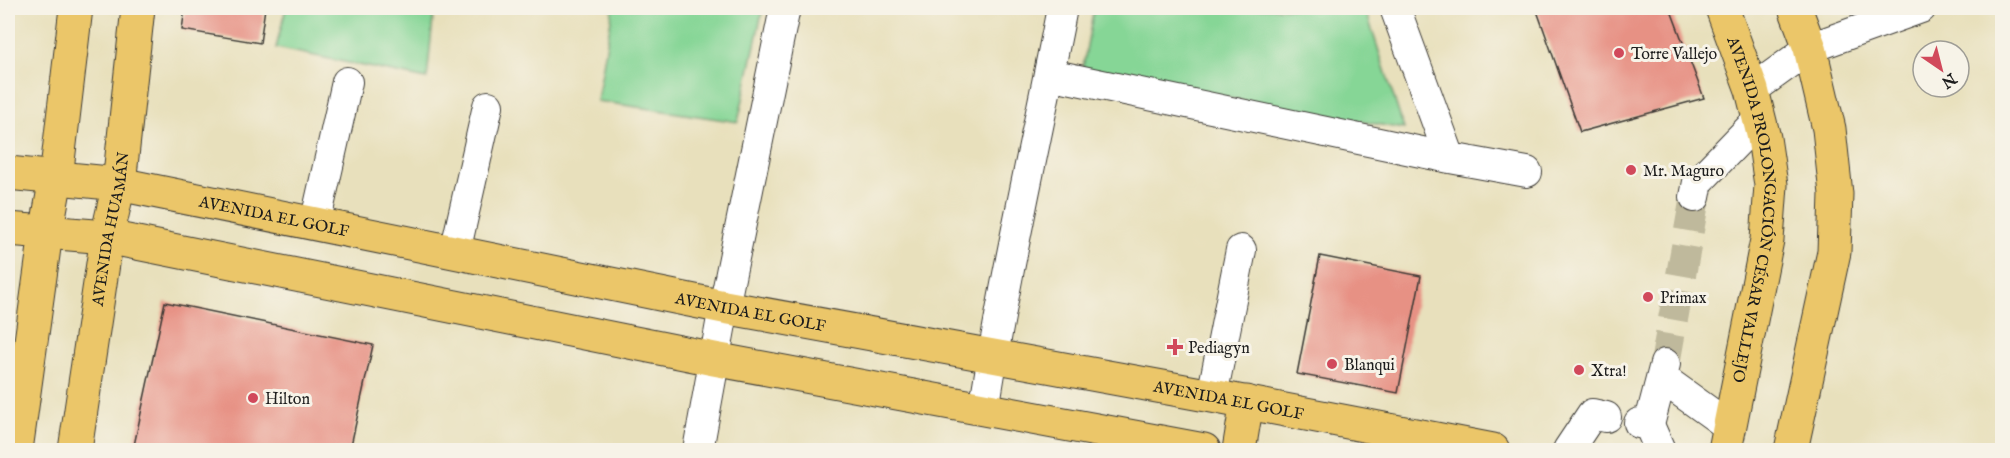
<svg xmlns="http://www.w3.org/2000/svg" width="2010" height="458" viewBox="0 0 2010 458" font-family="'IM FELL English',serif">
  <style>
    .green { fill: #86d696; stroke: #517959; stroke-width: 1.5 }
    .building { fill: #e79184 }
    .lines { fill: none; stroke-linecap: round; stroke-linejoin: round }
    .minor-tunnel { stroke: #bfb99c; stroke-width: 30; stroke-dasharray: 30 15; stroke-linecap: butt }
    .minor-casing { stroke: #3b3934; stroke-width: 32 }
    .major-casing { stroke: #3b3934; stroke-width: 35 }
    .minor { stroke: #fff; stroke-width: 30 }
    .major { stroke: #ebc669; stroke-width: 33 }
    .poi-dot { fill: #d1495b; stroke: #f7f3e8; stroke-width: 2 }
    .labels { text-anchor: middle; stroke-width: 6; stroke-linejoin: round; paint-order: stroke }
    .poi-label { font-size: 16px; fill: #1c1c1c; stroke: #f7f3e8; text-anchor: start }
    .street-label { font-size: 16px; fill: #1c1c1c; stroke: #f7f3e8 }
  </style>
  <rect width="100%" height="100%" fill="#f7f3e8"/>
  <filter id="ink" filterUnits="userSpaceOnUse"><feTurbulence type="fractalNoise" baseFrequency=".0167" numOctaves="2"/><feDisplacementMap in="SourceGraphic" scale="12" xChannelSelector="R" yChannelSelector="G"/><feConvolveMatrix kernelMatrix="1 2 1 2 8 2 1 2 1" color-interpolation-filters="sRGB"/></filter>
  <filter id="wash" filterUnits="userSpaceOnUse"><feTurbulence type="fractalNoise" baseFrequency=".008" numOctaves="4" result="noise"/><feDisplacementMap in="SourceGraphic" scale="24" xChannelSelector="R" yChannelSelector="G"/><feGaussianBlur stdDeviation="1.35" result="paint"/><feColorMatrix in="noise" values="0 0 0 0 0 0 0 0 0 0 0 0 0 0 0 0 0 1.4 0 .05"/><feComposite in="paint" operator="in"/></filter>
  <g filter="url(#wash)">
    <rect width="100%" height="100%" fill="#e8e0bc"/>
    <path class="green" d="M 286,8 L 434,8 L 427,79 L 276,48 Z
      M 613,8 L 763,8 L 738,122 L 597,101 Z
      M 1094,8 L 1365,8 L 1404,129 L 1082,72 Z"/>
    <g id="blocks">
      <path class="building" d="M 185,8 L 265,8 L 260,43 L 182,30 Z
        M 1536,8 L 1670,8 L 1704,98 L 1580,132 Z
        M 1320,256 L 1421,276 L 1398,393 L 1297,374 Z
        M 165,302 L 373,345 L 350,450 L 133,450 Z"/>
    </g>
  </g>
  <g filter="url(#ink)">
    <use href="#blocks" fill-opacity="0" stroke="#3b3934" stroke-width="1.5"/>
    <g class="lines">
      <path class="minor-tunnel" d="M 1665,364 L 1695,197"/>
      <g class="minor-casing">
        <path id="minor" d="M 1395,8 L 1450,158
          M 1049,74 L 1450,158 L 1527,172
          M 1752,90 L 1810,48 L 1921,8
          M 1695,197 L 1698,182 L 1759,119
          M 315,224 L 347,82
          M 455,252 L 488,106
          M 1662,378 L 1730,427
          M 1212,396 L 1241,250
          M 984,410 C 1005,275 1036,142 1062,8
          M 1639,423 L 1649,425 L 1660,450
          M 1649,425 L 1665,364
          M 698,450 L 724,307 L 785,8
          M 1568,450 L 1592,414 L 1606,417"/>
      </g>
      <g class="major-casing">
        <g id="major">
          <path id="s1" d="M 1722,8 L 1752,90 L 1764,138 L 1771,185 L 1767,240 L 1725,450"/>
          <path id="s2" d="M 8,173 L 119,184 L 724,307 L 1212,396 L 1493,450"/>
          <path d="M 8,229 L 107,237 L 714,359 L 1204,450"/>
          <path d="M 16,450 L 46,233 L 56,178 L 76,8"/>
          <path id="s3" d="M 75,450 L 107,237 L 119,184 L 138,8"/>
          <path d="M 1239,450 L 1247,402"/>
          <path d="M 1791,450 L 1834,252 L 1836,194 L 1829,129 L 1810,48 L 1795,8"/>
        </g>
      </g>
      <use href="#minor" class="minor"/>
      <use href="#major" class="major"/>
    </g>
  </g>
  <g class="poi-dot">
    <circle cx="1619" cy="53" r="6"/>
    <circle cx="1631" cy="170" r="6"/>
    <circle cx="1648" cy="297" r="6"/>
    <path d="M1172 338h6v6h6v6h-6v6h-6v-6h-6v-6h6z"/>
    <circle cx="1332" cy="364" r="6"/>
    <circle cx="1579" cy="370" r="6"/>
    <circle cx="253" cy="398" r="6"/>
  </g>
  <g class="labels">
    <g class="poi-label">
      <text x="1631" y="59">Torre Vallejo</text>
      <text x="1643" y="176">Mr. Maguro</text>
      <text x="1660" y="303">Primax</text>
      <text x="1188" y="353">Pediagyn</text>
      <text x="1344" y="370">Blanqui</text>
      <text x="1591" y="376">Xtra!</text>
      <text x="265" y="404">Hilton</text>
    </g>
    <g class="street-label">
      <text dy="6" stroke="none"><textPath href="#s1" startOffset="208">AVENIDA PROLONGACIÓN CÉSAR VALLEJO</textPath></text>
      <text dy="6" stroke="none"><textPath href="#s2" startOffset="270">AVENIDA EL GOLF</textPath></text>
      <text dy="6" stroke="none"><textPath href="#s3" startOffset="224">AVENIDA HUAMÁN</textPath></text>
      <text dy="6" stroke="none"><textPath href="#s2" startOffset="756">AVENIDA EL GOLF</textPath></text>
      <text dy="6" stroke="none"><textPath href="#s2" startOffset="1242">AVENIDA EL GOLF</textPath></text>
    </g>
  </g>
  <rect width="2010" height="458" fill="none" stroke="#f7f3e8" stroke-width="30"/>
  <g transform="translate(1941 69) rotate(145)"><circle r="28" fill="#f7f3e8" stroke="#9f9d96" stroke-width="1.5"/>
  <path d="M0-4.5L10 22L0 15L-10 22Z" fill="#d1495b"/>
  <text y="-9" font-size="16" font-weight="bold" text-anchor="middle" fill="#1c1c1c">N</text>
  </g>
</svg>
